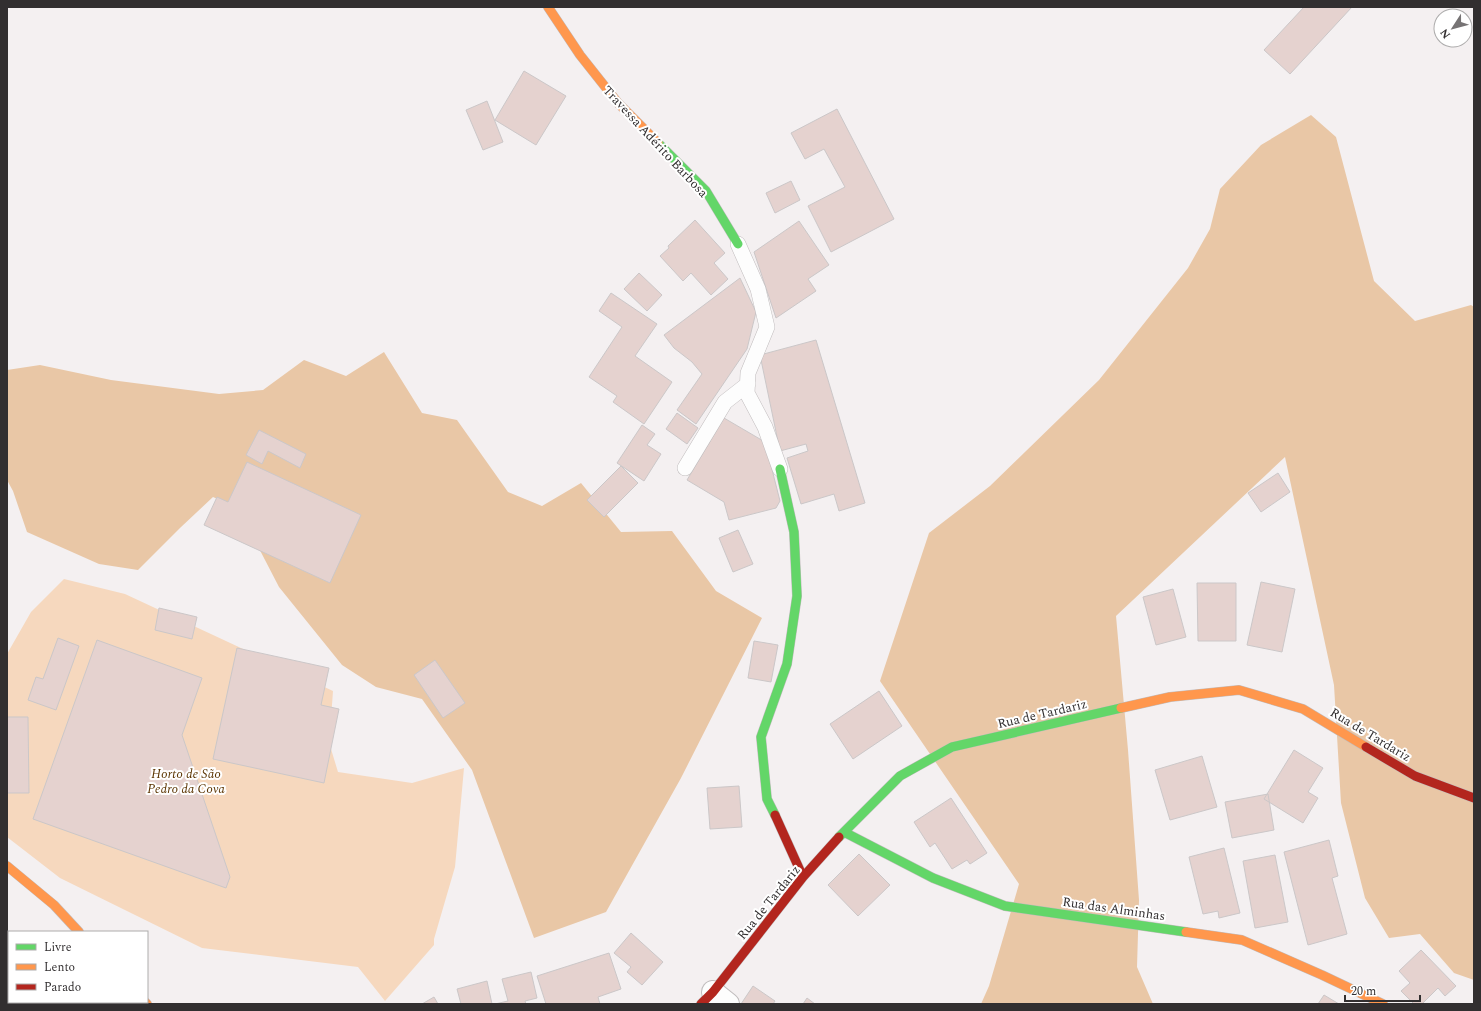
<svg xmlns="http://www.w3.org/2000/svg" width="1481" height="1011" viewBox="0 0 1481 1011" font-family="Spectral,serif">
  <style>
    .green { fill: #f6d8be }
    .forest { fill: #e9c7a6 }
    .building { fill: #e5d2cf; stroke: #cbc7c8 }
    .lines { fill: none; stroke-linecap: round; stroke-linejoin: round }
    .lane-casing { stroke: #c0bcbd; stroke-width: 16 }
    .street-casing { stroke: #c0bcbd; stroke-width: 24 }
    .fast-casing { stroke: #c0bcbd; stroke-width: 10 }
    .slow-casing { stroke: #c0bcbd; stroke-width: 10 }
    .jam-casing { stroke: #c0bcbd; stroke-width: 10 }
    .lane { stroke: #fdfdfd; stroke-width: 15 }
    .street { stroke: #fdfdfd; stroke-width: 22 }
    .fast { stroke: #63d668; stroke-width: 9 }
    .slow { stroke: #ff974d; stroke-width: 9 }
    .jam { stroke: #b3261e; stroke-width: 9 }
    .labels { text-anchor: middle; stroke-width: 4; stroke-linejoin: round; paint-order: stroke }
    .street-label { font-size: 13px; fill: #322f30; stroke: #fff }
    .park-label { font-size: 13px; font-style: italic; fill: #5b3502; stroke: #fff }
  </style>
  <rect width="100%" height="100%" fill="#f4f0f1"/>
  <path class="green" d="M 64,579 L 125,594 L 333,691 L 329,746 L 331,749 L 338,772 L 412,783 L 464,768 L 455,867 L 434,939 L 434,945 L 385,1001 L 358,967 L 202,948 L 60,878 L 7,837 L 7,654 L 31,612 Z"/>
  <path class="forest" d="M 1311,115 L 1336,137 L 1374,281 L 1415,321 L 1471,305 L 1474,307 L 1474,980 L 1454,973 L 1420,934 L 1389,938 L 1365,898 L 1341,803 L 1334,685 L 1285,457 L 1116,616 L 1128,750 L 1139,900 L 1137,967 L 1153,1004 L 981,1004 L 989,986 L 1019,884 L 880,681 L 929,533 L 990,486 L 1099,380 L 1188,268 L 1210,229 L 1220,189 L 1261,145 Z
    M 384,352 L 422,413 L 457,420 L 508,492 L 542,506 L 581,483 L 621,532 L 672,531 L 716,591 L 762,618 L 681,778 L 606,912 L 534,938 L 472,770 L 422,699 L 376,687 L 342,665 L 279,587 L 238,508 L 213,497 L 180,528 L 138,570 L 99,564 L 27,532 L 13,491 L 7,480 L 7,370 L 40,365 L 111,380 L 219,394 L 263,390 L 304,360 L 346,376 Z"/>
  <path class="building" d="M 1304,7 L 1352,7 L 1290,74 L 1264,50 Z
    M 524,71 L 566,96 L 536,145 L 495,120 Z
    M 487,101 L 503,142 L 483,150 L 466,110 Z
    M 837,109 L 894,219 L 831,252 L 808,206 L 845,187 L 824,149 L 805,159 L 791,133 Z
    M 791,181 L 800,200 L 775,213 L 766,193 Z
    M 695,220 L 725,253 L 714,263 L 728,279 L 711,295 L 691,273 L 683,281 L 660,256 L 669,248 L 668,246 Z
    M 799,221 L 829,265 L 808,279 L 816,291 L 776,318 L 754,252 Z
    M 639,273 L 662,295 L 647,311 L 624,289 Z
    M 740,278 L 756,312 L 747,349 L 696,424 L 677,410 L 702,374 L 692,362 L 674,348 L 664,335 Z
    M 611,293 L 657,324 L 635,356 L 672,382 L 644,424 L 613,402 L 617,396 L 589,377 L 622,327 L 599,311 Z
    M 816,340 L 865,503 L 839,511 L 834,494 L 801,504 L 787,458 L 808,451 L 806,444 L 780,451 L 760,355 Z
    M 677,413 L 698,428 L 687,444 L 666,429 Z
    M 724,418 L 765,442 L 780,501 L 776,508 L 729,520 L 724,502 L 687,480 Z
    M 642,425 L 655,434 L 647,445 L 661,454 L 644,481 L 617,463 Z
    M 259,430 L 306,454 L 300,468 L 268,451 L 262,464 L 246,455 Z
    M 247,462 L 361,515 L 330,583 L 204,525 L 217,497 L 228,502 Z
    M 621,466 L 638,483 L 604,517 L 587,500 Z
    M 1278,473 L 1290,492 L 1261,512 L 1248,493 Z
    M 738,530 L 753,564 L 733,572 L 719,538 Z
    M 1261,582 L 1295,589 L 1282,652 L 1247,645 Z
    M 1197,583 L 1236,583 L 1236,641 L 1198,641 Z
    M 1173,589 L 1186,637 L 1156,645 L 1143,597 Z
    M 159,608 L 197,617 L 192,639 L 155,630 Z
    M 58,638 L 79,646 L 56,710 L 28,700 L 36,677 L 43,679 Z
    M 97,640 L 202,678 L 182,735 L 230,877 L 226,888 L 33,819 Z
    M 754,641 L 778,645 L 771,682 L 748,678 Z
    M 237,648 L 329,668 L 321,705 L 339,709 L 324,783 L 213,759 Z
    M 435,660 L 465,703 L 443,718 L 414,675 Z
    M 879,691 L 902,726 L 853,759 L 830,724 Z
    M 7,717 L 28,717 L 29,793 L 7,793 Z
    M 1294,750 L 1323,768 L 1308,792 L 1318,798 L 1303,823 L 1264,799 Z
    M 1202,756 L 1217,807 L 1170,820 L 1155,770 Z
    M 739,786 L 742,827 L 710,829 L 707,788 Z
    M 1268,794 L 1274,830 L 1232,838 L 1225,802 Z
    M 951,798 L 987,853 L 970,864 L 967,860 L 952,869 L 935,843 L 930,847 L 914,822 Z
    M 1329,840 L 1338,876 L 1332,878 L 1347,934 L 1308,945 L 1284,852 Z
    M 1224,848 L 1240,913 L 1219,918 L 1218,911 L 1203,914 L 1189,857 Z
    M 859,854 L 890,885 L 858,916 L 828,885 Z
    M 1275,855 L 1288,922 L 1255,928 L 1243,861 Z
    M 631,933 L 663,962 L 642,985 L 627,972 L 631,967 L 614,953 Z
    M 1421,950 L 1456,986 L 1445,996 L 1438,988 L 1422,1004 L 1414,1004 L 1401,991 L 1410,983 L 1399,971 Z
    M 609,953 L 621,989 L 598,997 L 600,1004 L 546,1004 L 537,976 Z
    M 531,972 L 537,998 L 525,1001 L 526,1004 L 495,1004 L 508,1001 L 502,979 Z
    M 487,981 L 492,1004 L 461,1004 L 457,989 Z
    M 753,986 L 775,1001 L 773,1004 L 741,1004 Z
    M 1324,995 L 1339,1004 L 1318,1004 Z
    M 434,997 L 438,1004 L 422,1004 Z
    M 807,998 L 815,1004 L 803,1004 Z
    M 44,1002 L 88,1002 L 89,1003 L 87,1004 L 42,1004 Z"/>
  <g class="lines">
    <g class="lane-casing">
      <path id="lane" d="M 738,244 L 758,289 L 767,327 L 748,373 L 747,393 L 765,427 L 780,469
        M 685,468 L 725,402 L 748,384"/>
    </g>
    <g class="street-casing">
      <path id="street" d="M 713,992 L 728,1004"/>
    </g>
    <g class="fast-casing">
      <path id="fast" d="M 658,143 L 706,191 L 738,244
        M 775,815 L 767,799 L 761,737 L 787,664 L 797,596 L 794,532 L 780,469
        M 844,832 L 933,878 L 1005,906 L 1186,932
        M 839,837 L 900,776 L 952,747 L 1121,708"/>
    </g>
    <g class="slow-casing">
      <path id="slow" d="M 548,7 L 580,55 L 618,103 L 658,143
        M 1121,708 L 1170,697 L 1239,690 L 1303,709 L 1366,747
        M 7,866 L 54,905 L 79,932
        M 1186,932 L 1242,940 L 1322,975 L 1383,1004
        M 145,1002 L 147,1004"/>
    </g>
    <g class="jam-casing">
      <path id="jam" d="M 1366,747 L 1415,776 L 1474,798
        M 775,815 L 803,877
        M 701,1004 L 713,992 L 803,877 L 839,837"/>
    </g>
    <use href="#lane" class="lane"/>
    <use href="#street" class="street"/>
    <use href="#fast" class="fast"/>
    <use href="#slow" class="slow"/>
    <use href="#jam" class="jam"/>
  </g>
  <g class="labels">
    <g class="street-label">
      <text transform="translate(656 141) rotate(47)" y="5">Travessa Adérito Barbosa</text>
      <text transform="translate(1042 713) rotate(-13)" y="5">Rua de Tardariz</text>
      <text transform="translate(1371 734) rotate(31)" y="5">Rua de Tardariz</text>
      <text transform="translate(768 902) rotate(-51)" y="5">Rua de Tardariz</text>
      <text transform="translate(1114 908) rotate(8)" y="5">Rua das Alminhas</text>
    </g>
    <g class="park-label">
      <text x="186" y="778">Horto de São<tspan x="186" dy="15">Pedro da Cova</tspan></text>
    </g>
  </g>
  <rect width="1481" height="1011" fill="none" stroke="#322f30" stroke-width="16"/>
  <rect x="8" y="931" width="140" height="72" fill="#ffffff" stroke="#adacac"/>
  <rect x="16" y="944" width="20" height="6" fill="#63d668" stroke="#adacac"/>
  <text x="44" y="951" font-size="12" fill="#322f30">Livre</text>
  <rect x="16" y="964" width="20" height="6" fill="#ff974d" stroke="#adacac"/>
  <text x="44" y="971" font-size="12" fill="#322f30">Lento</text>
  <rect x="16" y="984" width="20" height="6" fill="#b3261e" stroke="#adacac"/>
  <text x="44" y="991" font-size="12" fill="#322f30">Parado</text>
  <g transform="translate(1453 28) rotate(234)"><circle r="19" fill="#ffffff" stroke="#adacac"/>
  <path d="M0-3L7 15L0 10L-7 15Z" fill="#767374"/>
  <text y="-6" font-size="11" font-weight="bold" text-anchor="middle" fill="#322f30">N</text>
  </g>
  <path d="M1345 995v6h75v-6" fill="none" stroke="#322f30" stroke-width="2"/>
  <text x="1351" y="995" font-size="12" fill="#322f30" stroke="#ffffff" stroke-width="3" paint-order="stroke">20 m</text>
</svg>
